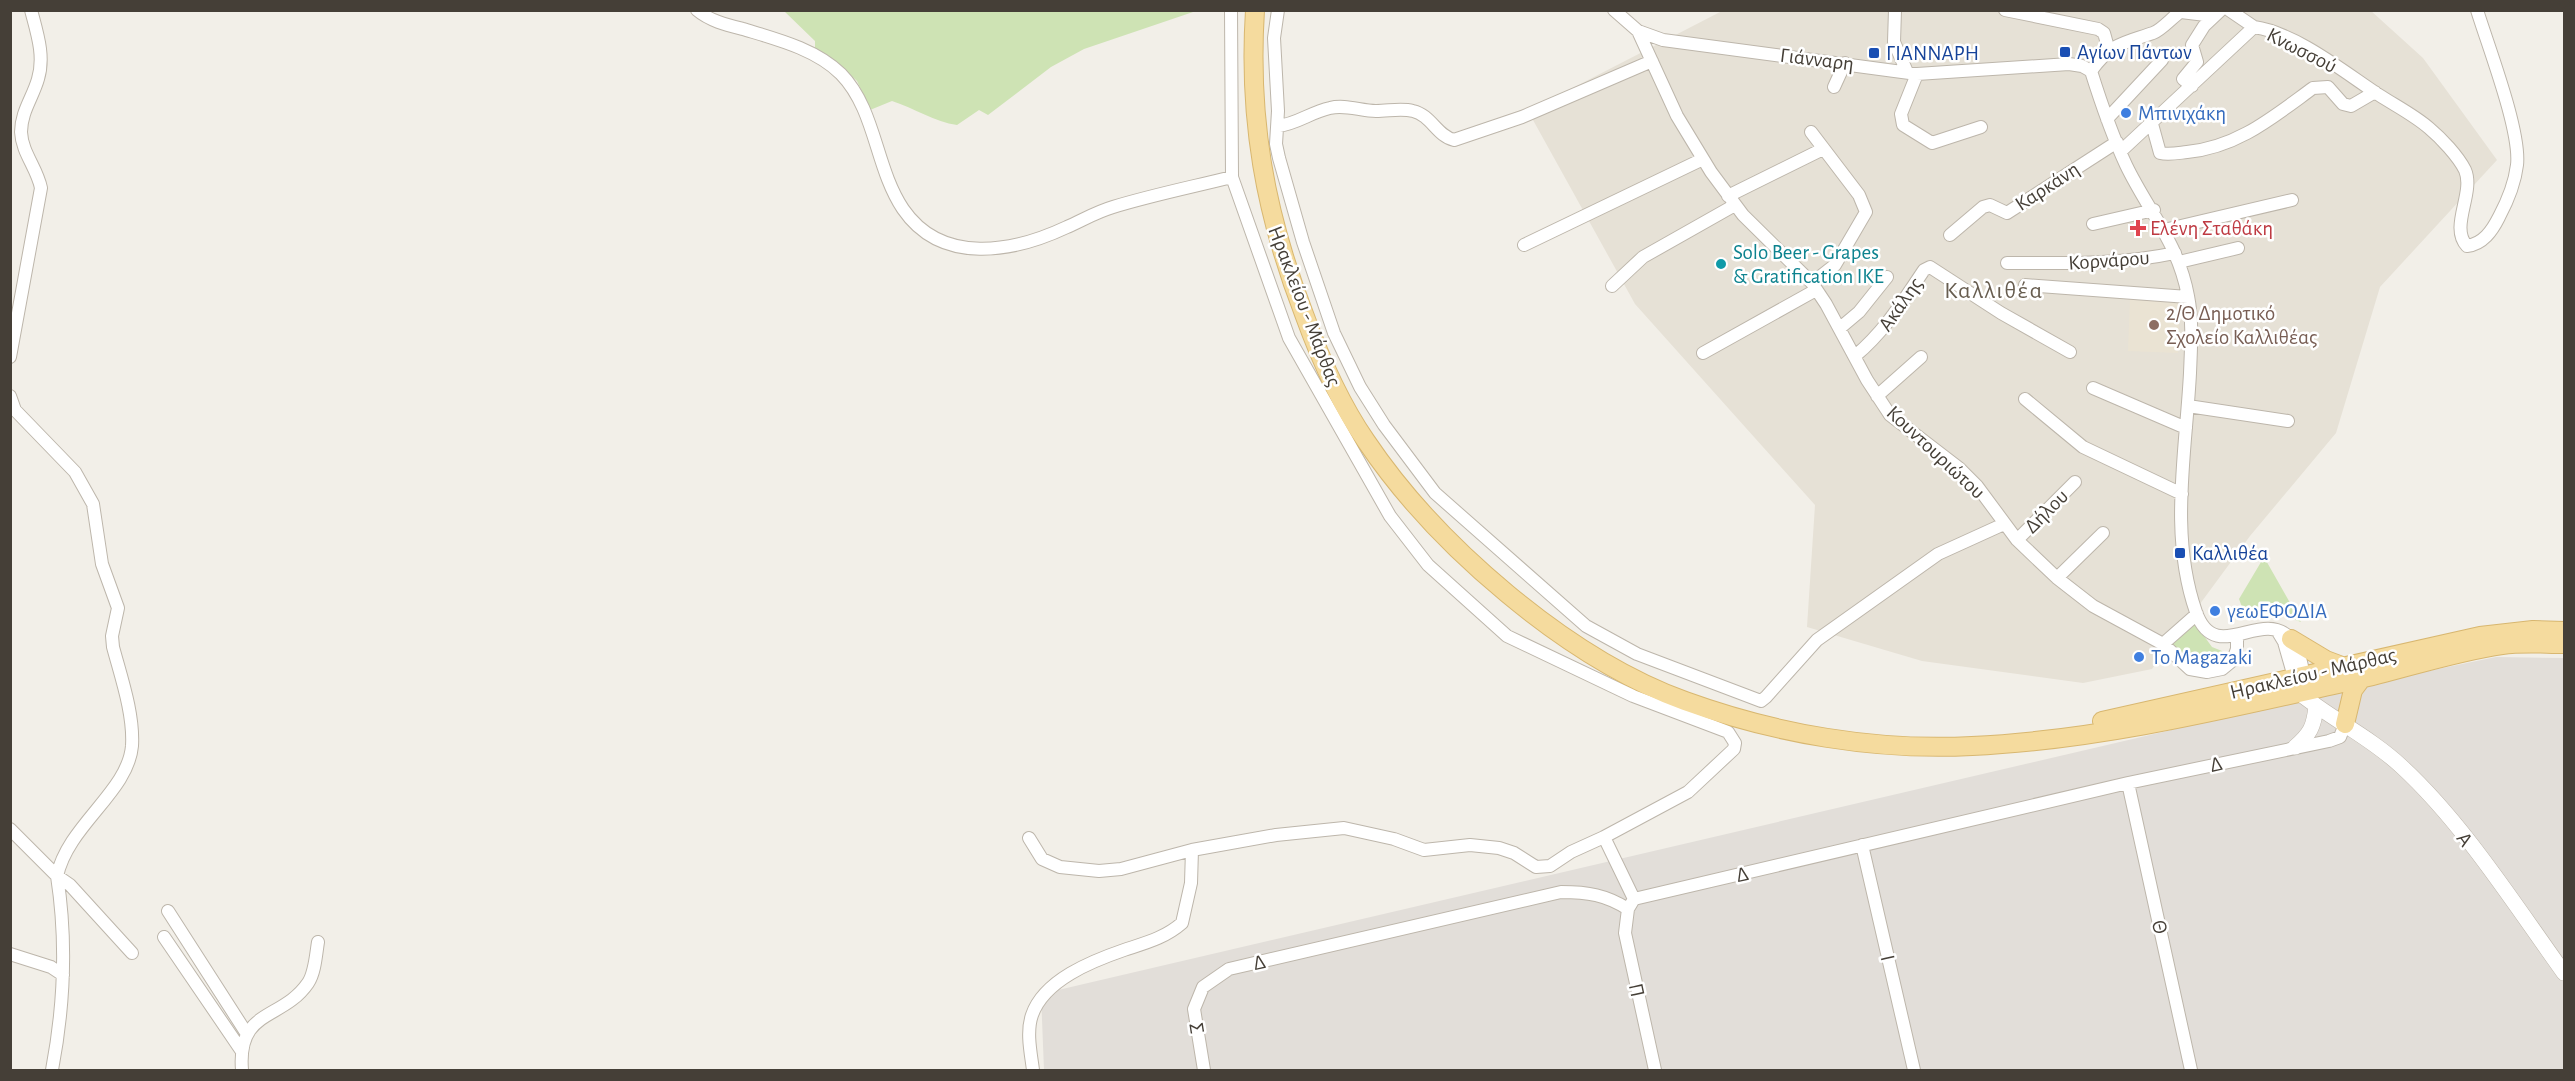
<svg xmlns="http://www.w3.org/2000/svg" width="2575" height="1081" viewBox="0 0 2575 1081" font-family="'Alegreya Sans',sans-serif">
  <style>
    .residential { fill: #e6e1d6 }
    .industrial { fill: #e2ded9 }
    .education { fill: #eae3d3 }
    .green { fill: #cee3b4 }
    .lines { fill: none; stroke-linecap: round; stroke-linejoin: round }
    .minor-casing { stroke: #bdb6ab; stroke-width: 14 }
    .tertiary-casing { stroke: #bdb6ab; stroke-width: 16 }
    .primary-casing { stroke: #d8b770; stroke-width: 20 }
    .minor { stroke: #fff; stroke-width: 12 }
    .tertiary { stroke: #fff; stroke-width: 15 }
    .primary { stroke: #f5db9e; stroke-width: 18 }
    .transit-dot { fill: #1a4fb4; stroke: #fff; stroke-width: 2 }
    .shop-dot { fill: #3f7fe0; stroke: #fff; stroke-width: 2 }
    .health-dot { fill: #e0444e; stroke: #fff; stroke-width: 2 }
    .culture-dot { fill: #0f9aa8; stroke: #fff; stroke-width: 2 }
    .education-dot { fill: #8d6e63; stroke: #fff; stroke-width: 2 }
    .labels { text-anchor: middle; stroke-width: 5; stroke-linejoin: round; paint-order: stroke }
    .street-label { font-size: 21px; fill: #453f37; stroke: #fff }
    .transit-label { font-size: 21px; fill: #164399; stroke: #fff; text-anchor: start }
    .shop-label { font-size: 21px; fill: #366cbe; stroke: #fff; text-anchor: start }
    .health-label { font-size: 21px; fill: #be3a42; stroke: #fff; text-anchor: start }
    .culture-label { font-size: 21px; fill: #0d838f; stroke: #fff; text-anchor: start }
    .education-label { font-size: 21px; fill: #785e54; stroke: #fff; text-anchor: start }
    .quarter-label { font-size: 24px; letter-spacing: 1.5px; fill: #675d4f; stroke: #fff }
  </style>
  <rect width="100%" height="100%" fill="#f2efe8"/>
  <path class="residential" d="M 2370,10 L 2423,58 L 2497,160 L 2380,287 L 2336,433 L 2250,536 L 2152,669 L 2083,683 L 1922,661 L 1807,627 L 1815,505 L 1635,304 L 1528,111 L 1722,11 Z"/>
  <path class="industrial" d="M 2496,657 L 2564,658 L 2564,1070 L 1044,1070 L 1041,994 L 2394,678 Z"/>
  <path class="education" d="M 2130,299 L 2180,299 L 2178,353 L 2128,351 Z"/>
  <path class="green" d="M 784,11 L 1196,11 L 1084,49 L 1051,67 L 988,115 L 979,110 L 957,125 C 935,122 914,108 892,101 L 870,110 L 857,81 L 835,61 L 815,49 L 815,41 Z
    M 2264,557 L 2301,622 L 2268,610 L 2242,607 L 2239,599 Z
    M 2194,622 L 2212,647 L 2222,651 L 2226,658 L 2213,672 L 2185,665 L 2170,647 Z"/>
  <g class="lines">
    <g class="minor-casing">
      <path id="minor" d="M 697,10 C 710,21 727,25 743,29 C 776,39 816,49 841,74 C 876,110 875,167 903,209 C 942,266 1014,252 1067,227 C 1083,220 1096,212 1113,207 C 1152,195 1192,187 1232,177
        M 1231,10 L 1232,177 L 1289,338 L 1390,516 L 1428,565 L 1507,636 L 1633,696 L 1728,732 L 1735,743 L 1734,749 L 1688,792 L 1604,837
        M 1278,10 L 1274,38 L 1278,111 L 1276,144 L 1279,158 L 1303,242 L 1334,333 L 1360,387 L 1384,425 L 1435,493 L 1586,626 L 1637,654 L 1761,701 L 1766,697 L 1817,640 L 1938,554 L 2004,524
        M 1614,10 L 1638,31 L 1677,116 L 1711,172 L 1743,215 L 1812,283 L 1826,304 L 1867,380 L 1890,415 L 1959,468 L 1977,486 L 2017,540 L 2057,578 L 2093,606 L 2163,644 L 2190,669 L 2207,672 L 2222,669 L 2233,660 L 2237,649 L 2237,637
        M 1895,10 L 1894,42 L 1907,72
        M 2005,10 L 2098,29 L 2104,33 L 2109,51
        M 2229,10 L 2254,27
        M 2181,12 L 2214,16
        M 1638,31 L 1663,40 L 1917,74 L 2069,64 L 2082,66 L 2091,71 C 2101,103 2112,135 2126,165 C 2148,211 2178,242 2188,296 C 2193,321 2191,347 2190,373 C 2186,452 2169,535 2196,612 C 2215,666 2260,609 2289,637 C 2299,646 2301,663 2304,675
        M 2091,71 C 2111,43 2124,43 2153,33 C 2162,30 2173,16 2183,10
        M 1917,74 L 1901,114 L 1903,125 L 1932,143 L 1981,127
        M 2192,86 L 2183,79 L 2197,62 L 2192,45 L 2204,26 L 2221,10
        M 1834,87 L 1845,63
        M 2107,119 L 2162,60
        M 2152,124 L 2160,153 C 2169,155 2178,153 2187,152 C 2238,147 2273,117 2313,88 L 2328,87 L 2343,104 L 2351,106 L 2375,92
        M 1278,126 C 1297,124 1311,112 1330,108 C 1345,104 1361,111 1376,111 C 1389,111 1401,108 1413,111 C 1431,115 1437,136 1454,140 L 1522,117 L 1652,61
        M 1811,132 L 1859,195 L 1866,212 L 1835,265 L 1812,283
        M 2121,151 L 2254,27 C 2296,33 2344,72 2379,95 C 2396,106 2414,115 2429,128 C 2441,138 2458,156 2465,170 C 2475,193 2449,227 2467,246 C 2483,244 2492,231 2499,217 C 2507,202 2515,182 2517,165 C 2521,131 2488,46 2477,10
        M 1728,196 L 1823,149
        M 2093,224 L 2154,210
        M 2164,230 L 2292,200
        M 1950,235 L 1983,207 L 1990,205 L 2007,213 L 2117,142
        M 1524,245 L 1703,159
        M 2179,262 L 2238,248
        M 2007,263 C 2064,263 2119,265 2175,253
        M 2025,285 L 2188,297
        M 1612,286 L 1643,257 L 1735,205
        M 1840,328 L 1859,312 L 1887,277
        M 1703,353 L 1816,290
        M 1855,356 C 1885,331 1903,301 1924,270 L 1930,267 L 2001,313 L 2070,352
        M 10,357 L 41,188 C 37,168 22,153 21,132 C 21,112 33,97 38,79 C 45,56 37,33 31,10
        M 2093,388 L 2186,428
        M 10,396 L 15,410 L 75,472 L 93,504 L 102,564 L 118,608 L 112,636 L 113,647 C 121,677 134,714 132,746 C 128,792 68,825 57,876 C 67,940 64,1007 52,1070
        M 1877,396 L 1921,357
        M 2025,399 L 2083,447 L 2182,494
        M 2188,406 L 2288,421
        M 2017,540 L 2075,482
        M 2057,578 L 2103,533
        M 2278,632 L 2284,642 L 2294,677
        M 2163,644 L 2197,614
        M 2128,783 L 2191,1070
        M 10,829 L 57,876 L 70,885 L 132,953
        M 1029,838 L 1042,859 L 1060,867 L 1099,871 L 1121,869 L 1192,850 L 1276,835 L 1344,828 L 1394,839 L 1424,850 L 1470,845 L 1499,848 L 1514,853 L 1536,867 L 1550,866 L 1571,852 L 1604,837 L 1634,899
        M 1862,845 L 1914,1070
        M 1628,909 L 1625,933 L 1655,1070
        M 168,911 L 247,1034
        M 164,937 L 241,1050
        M 10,954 L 51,967 L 63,975
        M 242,1070 C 237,1008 282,1021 308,983 C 315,973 316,954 318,942
        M 1033,1070 C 1031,1054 1026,1032 1032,1015 C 1044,980 1092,961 1124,950 C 1145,943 1165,938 1182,923 L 1191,883 L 1192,850
        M 1204,1070 L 1194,1009 L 1203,987 L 1229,969 L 1561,892 C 1588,892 1606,895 1628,909 L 1634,899 L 2128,783 L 2329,741 L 2340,737 L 2345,724"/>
    </g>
    <g class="tertiary-casing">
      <path id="tertiary" d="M 2297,686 L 2298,692 C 2331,719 2370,737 2401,766 C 2463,823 2515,905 2564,973
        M 2295,747 C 2310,734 2314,727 2316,706"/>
    </g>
    <g class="primary-casing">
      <path id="primary" d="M 1255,10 C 1248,119 1265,213 1304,314 C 1320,358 1339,402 1366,441 C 1436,545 1567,658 1685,701 C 1776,734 1875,751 1972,746 C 2101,740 2230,708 2356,680 C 2404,669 2453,652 2502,645 C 2523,642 2544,644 2564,644
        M 2291,639 L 2326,660 L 2342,666
        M 2102,721 L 2480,636 L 2533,630 L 2564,631
        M 2345,724 L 2353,690 L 2362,678"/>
    </g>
    <use href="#minor" class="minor"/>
    <use href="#tertiary" class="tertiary"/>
    <use href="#primary" class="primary"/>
  </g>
  <g class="transit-dot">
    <rect x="2059" y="46" width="12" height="12" rx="3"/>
    <rect x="1868" y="47" width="12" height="12" rx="3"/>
    <rect x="2174" y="547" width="12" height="12" rx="3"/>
  </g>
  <g class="shop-dot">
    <circle cx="2126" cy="113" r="6"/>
    <circle cx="2215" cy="611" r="6"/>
    <circle cx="2139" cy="657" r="6"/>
  </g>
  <path class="health-dot" d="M2135 219h6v6h6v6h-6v6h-6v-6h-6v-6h6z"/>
  <circle class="culture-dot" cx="1721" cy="264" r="6"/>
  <circle class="education-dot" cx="2154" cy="325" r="6"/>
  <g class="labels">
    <g class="street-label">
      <text transform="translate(2302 50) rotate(27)" y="7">Κνωσσού</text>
      <text transform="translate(1817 59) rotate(7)" y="7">Γιάνναρη</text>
      <text transform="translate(2047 186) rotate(-33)" y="7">Καρκάνη</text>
      <text transform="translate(2109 260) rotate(-4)" y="7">Κορνάρου</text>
      <text transform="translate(1900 304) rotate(-55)" y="7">Ακάλης</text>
      <text transform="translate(1305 306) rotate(69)" y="7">Ηρακλείου - Μάρθας</text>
      <text transform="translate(1936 452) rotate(43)" y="7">Κουντουριώτου</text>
      <text transform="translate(2046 511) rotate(-45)" y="7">Δήλου</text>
      <text transform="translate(2313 673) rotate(-13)" y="7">Ηρακλείου - Μάρθας</text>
      <text transform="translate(2216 764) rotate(-12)" y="7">Δ</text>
      <text transform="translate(2465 839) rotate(54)" y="7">Α</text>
      <text transform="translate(1742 874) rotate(-13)" y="7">Δ</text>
      <text transform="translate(2160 927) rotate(78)" y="7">Θ</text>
      <text transform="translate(1888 958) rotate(77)" y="7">Ι</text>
      <text transform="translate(1259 962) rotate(-13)" y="7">Δ</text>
      <text transform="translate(1637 990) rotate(78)" y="7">Π</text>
      <text transform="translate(1197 1028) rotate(81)" y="7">Σ</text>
    </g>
    <g class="transit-label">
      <text x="2077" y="59">Αγίων Πάντων</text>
      <text x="1886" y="60">ΓΙΑΝΝΑΡΗ</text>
      <text x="2192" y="560">Καλλιθέα</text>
    </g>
    <g class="shop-label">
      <text x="2138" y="120">Μπινιχάκη</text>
      <text x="2227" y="618">γεωΕΦΟΔΙΑ</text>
      <text x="2151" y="664">To Magazaki</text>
    </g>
    <g class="health-label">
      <text x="2150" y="235">Ελένη Σταθάκη</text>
    </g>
    <g class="culture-label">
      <text x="1733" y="259">Solo Beer - Grapes<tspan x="1733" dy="24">&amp; Gratification IKE</tspan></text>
    </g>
    <g class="education-label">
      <text x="2166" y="320">2/Θ Δημοτικό<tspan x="2166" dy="24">Σχολείο Καλλιθέας</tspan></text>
    </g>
    <g class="quarter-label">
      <text x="1994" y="298">Καλλιθέα</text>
    </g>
  </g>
  <rect width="2575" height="1081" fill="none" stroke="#453f37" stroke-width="24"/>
</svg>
